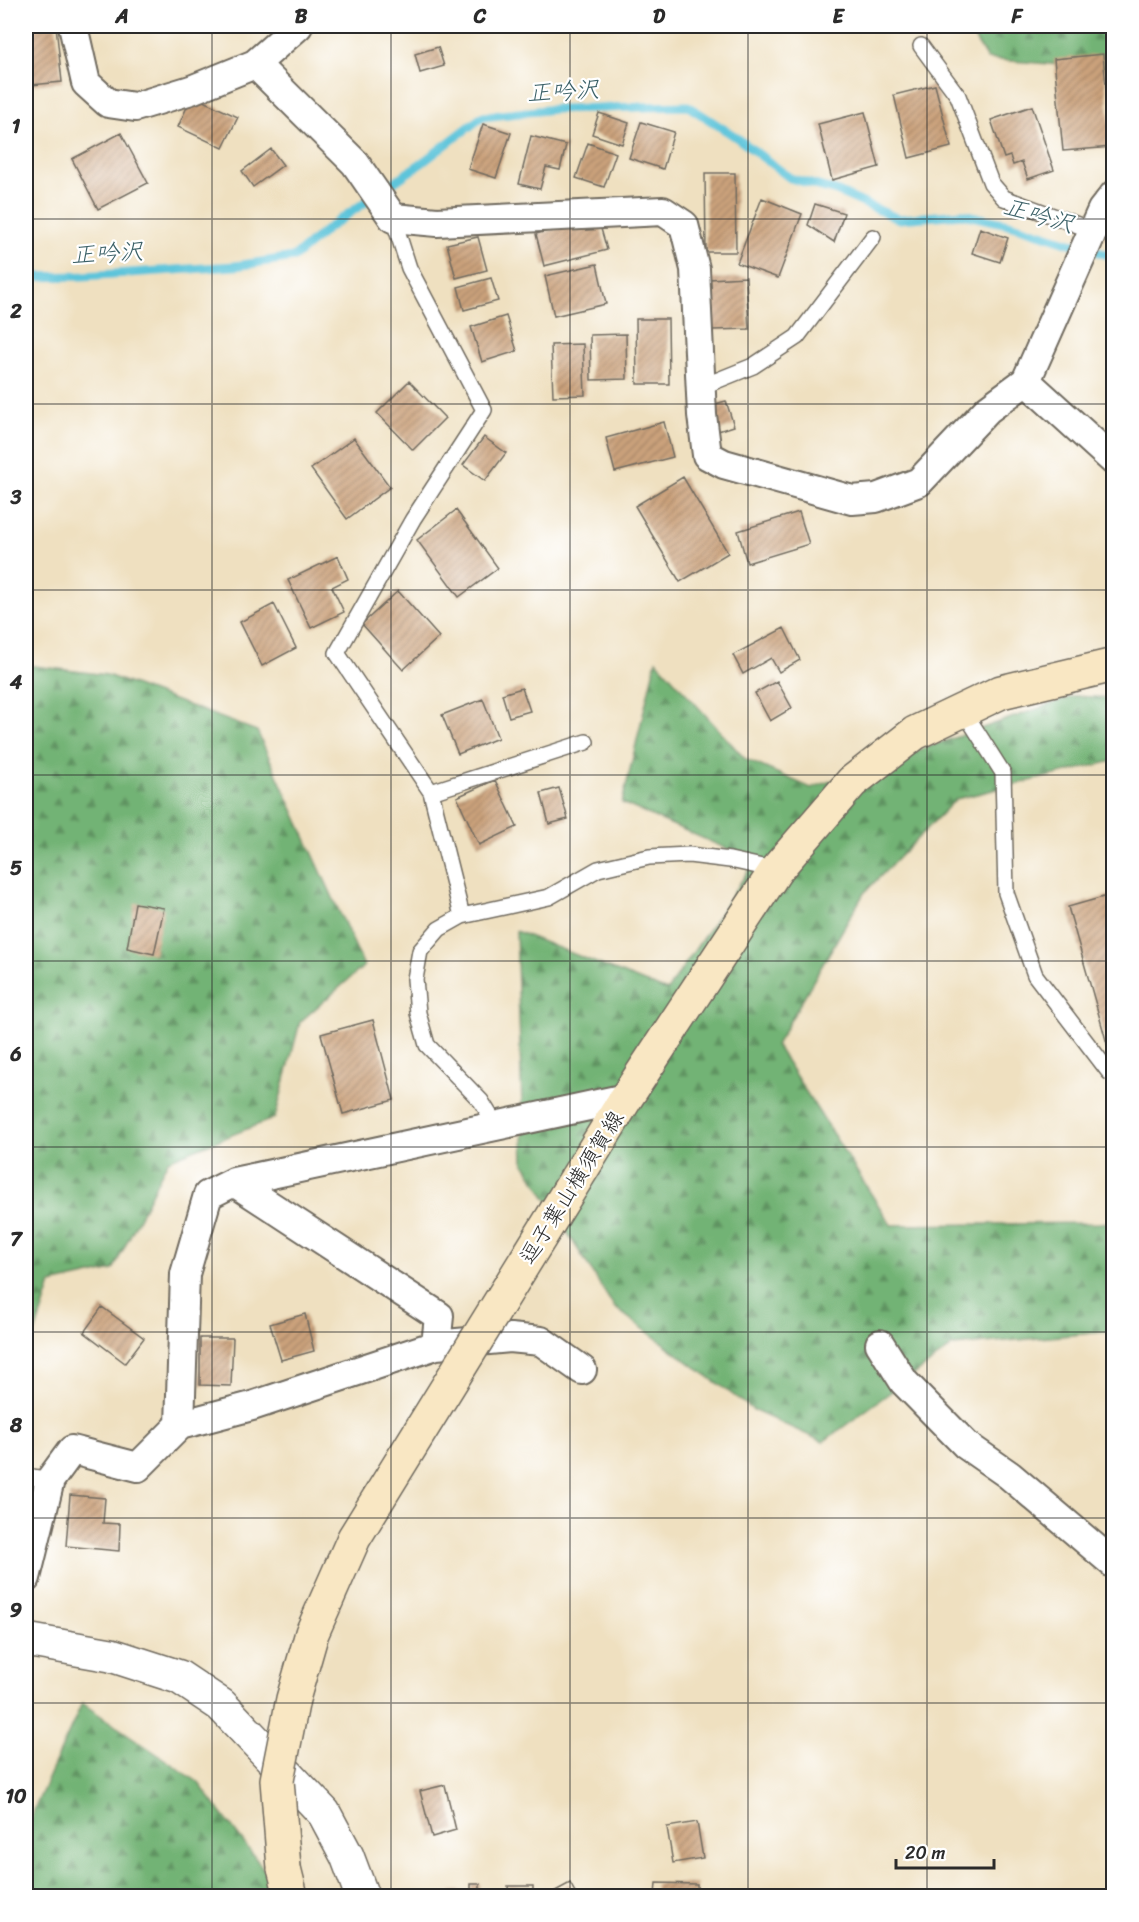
<svg xmlns="http://www.w3.org/2000/svg" width="1139" height="1922" viewBox="0 0 1139 1922" font-family="Sriracha,'Klee One',sans-serif">
  <style>
    .forest { fill: url(#forest-firs); stroke: #4e6f50; stroke-width: 1.5 }
    .lines { fill: none; stroke-linecap: round; stroke-linejoin: round }
    .stream { stroke: #5dc4da; stroke-width: 9 }
    .building { fill: url(#building-hatch) }
    .service-casing { stroke: #706a5f; stroke-width: 18 }
    .minor-casing { stroke: #706a5f; stroke-width: 32 }
    .tertiary-casing { stroke: #706a5f; stroke-width: 36 }
    .secondary-casing { stroke: #706a5f; stroke-width: 36 }
    .service { stroke: #fff; stroke-width: 15 }
    .minor { stroke: #fff; stroke-width: 28 }
    .tertiary { stroke: #fff; stroke-width: 33 }
    .secondary { stroke: #f9e7c3; stroke-width: 33 }
    .secondary-bridge-casing { stroke: #706a5f; stroke-width: 36; stroke-linecap: butt }
    .secondary-bridge { stroke: #f9e7c3; stroke-width: 33 }
    .grid { fill: none; stroke: #2b2b2b; stroke-width: 1.5; stroke-opacity: 0.55 }
    .labels { text-anchor: middle; stroke-width: 4.5; stroke-linejoin: round; paint-order: stroke }
    .street-label { font-size: 22px; fill: #2b2b2b; stroke: #fff }
    .water-label { font-size: 24px; font-style: italic; fill: #3c6168; stroke: #fff }
    .neatline { fill: none; stroke: #2b2b2b; stroke-width: 2 }
    .grid-label { font-size: 20px; text-anchor: middle; font-weight: bold; fill: #2b2b2b }
  </style>
  <defs>
    <pattern id="forest-firs" width="22" height="20" patternUnits="userSpaceOnUse" patternTransform="scale(1.5)"><rect width="22" height="20" fill="#72b375"/><path d="M5 1l3.5 6h-7zM16 11l3.5 6h-7z" fill="#5e9260"/></pattern>
    <pattern id="building-hatch" width="6" height="6" patternUnits="userSpaceOnUse" patternTransform="scale(1.5)"><rect width="6" height="6" fill="#cba27c"/><path d="M-1 1l2-2M0 6l6-6M5 7l2-2" fill="none" stroke="#a58466"/></pattern>
  </defs>
  <rect width="100%" height="100%" fill="#fff"/>
  <filter id="ink" filterUnits="userSpaceOnUse"><feTurbulence type="fractalNoise" baseFrequency=".0167" numOctaves="2"/><feDisplacementMap in="SourceGraphic" scale="12" xChannelSelector="R" yChannelSelector="G"/><feConvolveMatrix kernelMatrix="1 2 1 2 8 2 1 2 1" color-interpolation-filters="sRGB"/></filter>
  <filter id="wash" filterUnits="userSpaceOnUse"><feTurbulence type="fractalNoise" baseFrequency=".008" numOctaves="4" result="noise"/><feDisplacementMap in="SourceGraphic" scale="24" xChannelSelector="R" yChannelSelector="G"/><feGaussianBlur stdDeviation="1.35" result="paint"/><feColorMatrix in="noise" values="0 0 0 0 0 0 0 0 0 0 0 0 0 0 0 0 0 1.4 0 .05"/><feComposite in="paint" operator="in"/></filter>
  <g filter="url(#wash)">
    <rect width="100%" height="100%" fill="#efe0c0"/>
    <path class="forest" d="M 967,26 L 1113,26 L 1113,69 L 987,59 Z
      M 656,660 L 745,759 L 811,788 L 1074,696 L 1113,698 L 1113,761 L 956,799 L 864,893 L 776,1045 L 891,1225 L 1099,1223 L 1113,1222 L 1113,1331 L 953,1346 L 823,1442 L 755,1411 L 614,1307 L 524,1163 L 516,931 L 667,991 L 755,861 L 622,803 Z
      M 26,665 L 107,675 L 257,731 L 364,966 L 300,1022 L 275,1118 L 168,1160 L 113,1270 L 51,1284 L 32,1342 L 26,1339 Z
      M 82,1703 L 198,1782 L 284,1896 L 26,1896 L 26,1828 Z"/>
    <g class="lines">
      <path class="stream" d="M 26,277 L 83,276 L 235,266 L 294,257 L 331,226 L 423,162 L 482,117 L 555,109 L 688,106 L 736,137 L 790,178 L 836,191 L 899,219 L 962,214 L 1013,225 L 1114,257"/>
    </g>
    <g id="blocks">
      <path class="building" d="M 56,26 L 62,82 L 31,85 L 26,28 Z
        M 438,47 L 444,66 L 420,73 L 415,54 Z
        M 1103,54 L 1112,147 L 1063,151 L 1054,59 Z
        M 935,85 L 951,147 L 909,158 L 894,95 Z
        M 192,96 L 238,117 L 223,148 L 178,127 Z
        M 1032,106 L 1054,170 L 1028,179 L 1022,162 L 1013,165 L 1010,156 L 1004,158 L 991,120 Z
        M 865,112 L 879,167 L 832,180 L 818,124 Z
        M 599,113 L 629,123 L 622,144 L 592,134 Z
        M 641,122 L 674,132 L 663,169 L 629,158 Z
        M 483,124 L 511,133 L 496,178 L 468,169 Z
        M 121,133 L 148,183 L 98,209 L 72,159 Z
        M 531,136 L 566,145 L 560,170 L 546,167 L 540,189 L 519,184 Z
        M 588,143 L 616,153 L 604,187 L 576,178 Z
        M 271,149 L 283,165 L 253,187 L 242,171 Z
        M 705,173 L 735,173 L 736,252 L 706,252 Z
        M 762,198 L 802,214 L 778,278 L 737,263 Z
        M 815,204 L 844,213 L 834,242 L 808,225 Z
        M 598,218 L 607,250 L 544,266 L 536,234 Z
        M 1114,220 L 1114,241 L 1103,238 Z
        M 980,228 L 1008,238 L 1000,262 L 972,253 Z
        M 478,237 L 487,270 L 456,278 L 447,244 Z
        M 597,264 L 606,304 L 554,316 L 545,276 Z
        M 746,277 L 749,329 L 712,330 L 709,279 Z
        M 491,278 L 498,301 L 464,310 L 458,287 Z
        M 506,316 L 517,351 L 482,362 L 471,327 Z
        M 636,319 L 668,319 L 669,384 L 637,384 Z
        M 626,334 L 627,379 L 591,380 L 590,335 Z
        M 583,344 L 585,395 L 553,396 L 551,345 Z
        M 409,381 L 445,418 L 413,450 L 377,413 Z
        M 726,401 L 734,426 L 715,432 L 708,406 Z
        M 664,422 L 673,457 L 615,472 L 606,438 Z
        M 484,437 L 506,453 L 485,481 L 463,465 Z
        M 354,438 L 390,487 L 347,519 L 311,469 Z
        M 683,477 L 728,553 L 680,582 L 635,506 Z
        M 456,510 L 498,568 L 459,597 L 417,540 Z
        M 799,512 L 809,544 L 747,563 L 738,531 Z
        M 338,556 L 348,579 L 332,587 L 344,612 L 311,628 L 288,580 Z
        M 398,591 L 439,637 L 403,670 L 362,624 Z
        M 274,604 L 296,648 L 262,666 L 240,622 Z
        M 784,628 L 800,660 L 779,672 L 771,658 L 743,674 L 733,655 Z
        M 777,681 L 792,708 L 770,721 L 755,693 Z
        M 522,688 L 530,711 L 509,717 L 502,694 Z
        M 483,699 L 498,738 L 458,754 L 442,715 Z
        M 495,780 L 517,827 L 479,845 L 457,797 Z
        M 559,788 L 568,819 L 549,824 L 541,793 Z
        M 1114,894 L 1114,1053 L 1110,1054 L 1068,907 Z
        M 135,903 L 164,908 L 154,954 L 127,948 Z
        M 373,1020 L 394,1100 L 343,1114 L 321,1034 Z
        M 102,1307 L 144,1338 L 125,1363 L 84,1332 Z
        M 305,1314 L 314,1351 L 281,1360 L 270,1324 Z
        M 200,1338 L 233,1338 L 231,1386 L 200,1385 Z
        M 70,1495 L 105,1498 L 103,1523 L 120,1524 L 119,1551 L 66,1546 Z
        M 445,1785 L 456,1830 L 432,1837 L 420,1791 Z
        M 697,1822 L 703,1858 L 673,1863 L 667,1827 Z
        M 570,1883 L 577,1896 L 549,1896 L 548,1895 Z
        M 656,1883 L 697,1884 L 697,1896 L 655,1896 Z
        M 471,1884 L 480,1884 L 480,1896 L 451,1896 L 451,1891 L 471,1891 Z
        M 508,1886 L 533,1886 L 533,1896 L 509,1896 Z"/>
    </g>
  </g>
  <g filter="url(#ink)">
    <use href="#blocks" fill-opacity="0" stroke="#706a5f" stroke-width="1.5"/>
    <g class="lines">
      <g class="service-casing">
        <path id="service" d="M 921,46 L 958,96 L 991,183 L 1004,198 L 1094,231
          M 393,218 L 409,268 L 484,410 L 413,519 L 337,653 L 431,792 L 462,916
          M 701,387 L 753,366 L 797,337 L 873,237
          M 963,710 L 1003,773 L 1006,893 L 1035,975 L 1109,1072 L 1114,1071
          M 431,792 L 586,742
          M 496,1125 L 481,1101 L 427,1045 L 418,1013 L 415,979 L 420,951 L 439,929 L 462,916 L 549,897 L 598,869 L 649,857 L 689,855 L 730,860 L 776,870
          M 26,1476 L 50,1480"/>
      </g>
      <g class="minor-casing">
        <path id="minor" d="M 73,26 L 86,83 L 108,103 L 135,107 L 191,90 L 255,64 L 298,26
          M 255,64 L 355,163 L 393,218 L 437,222 L 663,211 L 684,225 L 695,269 L 702,415 L 707,455 L 724,464 L 852,500 L 876,498 L 919,482 L 988,409 L 1026,381 L 1102,210 L 1114,195
          M 1026,381 L 1114,461
          M 234,1182 L 439,1316 L 436,1345
          M 880,1344 L 904,1382 L 966,1445 L 1009,1475 L 1114,1564
          M 180,1425 L 185,1274 L 208,1195 L 234,1182 L 626,1098
          M 26,1578 L 50,1480 L 72,1450 L 138,1467 L 180,1425 L 252,1406 L 436,1345 L 510,1338 L 541,1341 L 582,1370"/>
      </g>
      <g class="tertiary-casing">
        <path id="tertiary" d="M 26,1640 L 111,1655 L 179,1677 L 221,1705 L 324,1813 L 347,1856 L 362,1896"/>
      </g>
      <g class="secondary-casing">
        <path id="secondary" d="M 576,1179 L 626,1098 L 776,870 L 852,782 L 915,733 L 1001,692 L 1114,665
          M 284,1868 L 291,1896"/>
      </g>
      <use href="#service" class="service"/>
      <use href="#minor" class="minor"/>
      <use href="#tertiary" class="tertiary"/>
      <use href="#secondary" class="secondary"/>
      <g class="secondary-bridge-casing">
        <path id="secondary-bridge" d="M 284,1868 L 277,1780 L 293,1699 L 312,1633 L 354,1538 L 576,1179"/>
      </g>
      <use href="#secondary-bridge" class="secondary-bridge"/>
    </g>
  </g>
  <path class="grid" d="M 212,26 L 212,1896M 391,26 L 391,1896M 570,26 L 570,1896M 748,26 L 748,1896M 927,26 L 927,1896M 26,219 L 1114,219M 26,404 L 1114,404M 26,590 L 1114,590M 26,775 L 1114,775M 26,961 L 1114,961M 26,1147 L 1114,1147M 26,1332 L 1114,1332M 26,1518 L 1114,1518M 26,1703 L 1114,1703"/>
  <g class="labels">
    <g class="street-label">
      <text transform="translate(571 1187) rotate(-58)" y="8">逗子葉山横須賀線</text>
    </g>
    <g class="water-label">
      <text transform="translate(563 91) rotate(-3)" y="8">正吟沢</text>
      <text transform="translate(1039 215) rotate(16)" y="8">正吟沢</text>
      <text transform="translate(107 253) rotate(-3)" y="8">正吟沢</text>
    </g>
  </g>
  <rect width="1139" height="1922" fill="none" stroke="#fff" stroke-width="66"/>
  <path d="M896 1859v9h98v-9" fill="none" stroke="#2b2b2b" stroke-width="3"/>
  <text x="905" y="1859" font-size="18" fill="#2b2b2b" stroke="#ffffff" stroke-width="4.5" paint-order="stroke">20 m</text>
  <rect x="33" y="33" width="1073" height="1856" class="neatline"/>
  <g class="grid-label">
    <text x="122" y="23">A</text>
    <text x="301" y="23">B</text>
    <text x="480" y="23">C</text>
    <text x="659" y="23">D</text>
    <text x="838" y="23">E</text>
    <text x="1017" y="23">F</text>
    <text x="16" y="133">1</text>
    <text x="16" y="318">2</text>
    <text x="16" y="504">3</text>
    <text x="16" y="689">4</text>
    <text x="16" y="875">5</text>
    <text x="16" y="1061">6</text>
    <text x="16" y="1246">7</text>
    <text x="16" y="1432">8</text>
    <text x="16" y="1617">9</text>
    <text x="16" y="1803">10</text>
  </g>
</svg>
